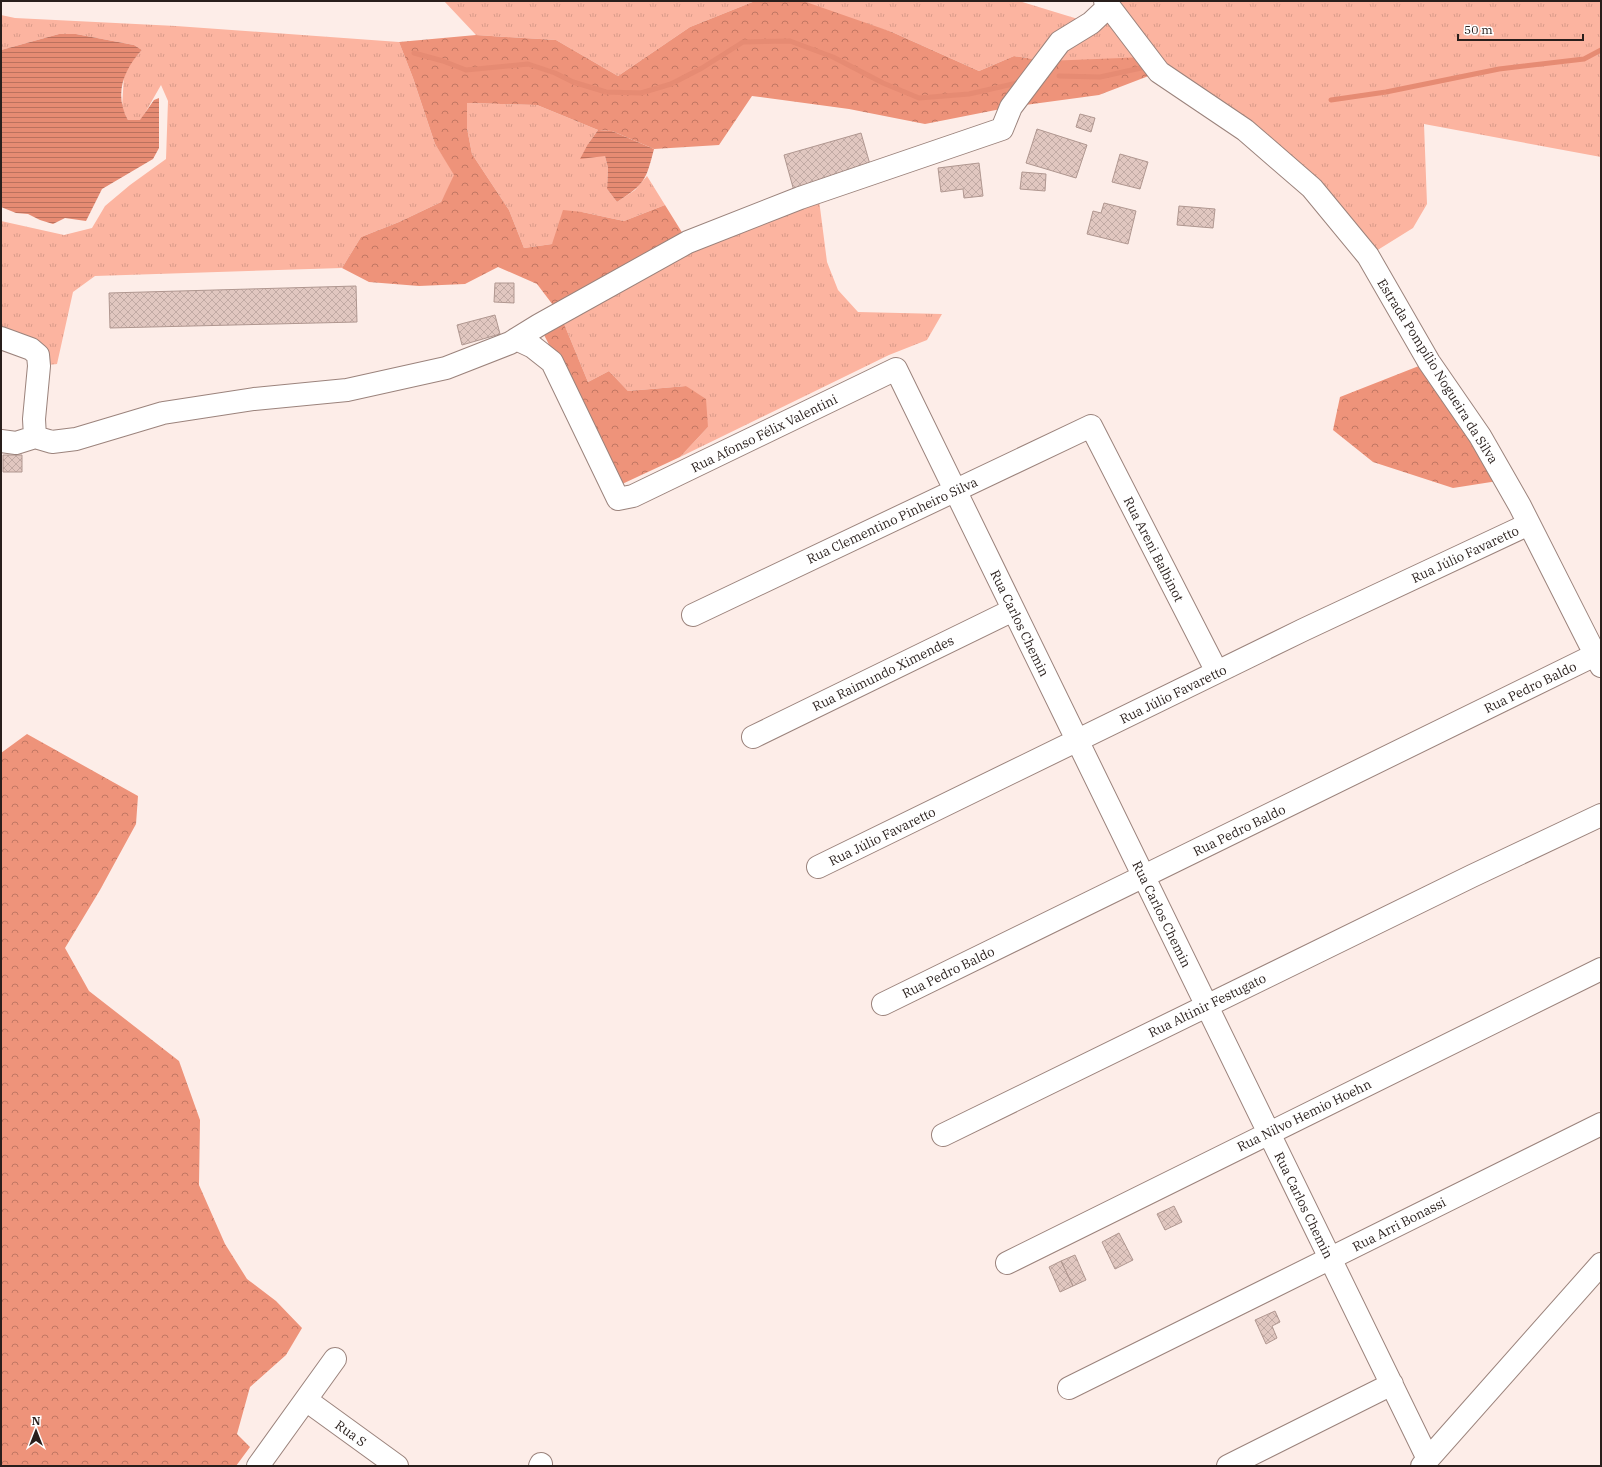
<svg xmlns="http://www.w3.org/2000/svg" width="1602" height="1467" viewBox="0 0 1602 1467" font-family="'IBM Plex Serif',serif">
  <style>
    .grass { fill: url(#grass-tufts) }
    .forest { fill: url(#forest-crowns) }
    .water { fill: url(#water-rules) }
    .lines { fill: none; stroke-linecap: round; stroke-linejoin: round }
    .stream { stroke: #e68b73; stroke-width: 5 }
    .building { fill: url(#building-cross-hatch); stroke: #b09790 }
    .minor-casing { stroke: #9b837c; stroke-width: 24 }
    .minor { stroke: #fff; stroke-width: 22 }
    .labels { text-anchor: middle; stroke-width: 3.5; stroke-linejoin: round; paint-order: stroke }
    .street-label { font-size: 13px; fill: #291f1c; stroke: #fff }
  </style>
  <defs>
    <pattern id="grass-tufts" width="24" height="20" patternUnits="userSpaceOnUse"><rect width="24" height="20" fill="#fcb4a0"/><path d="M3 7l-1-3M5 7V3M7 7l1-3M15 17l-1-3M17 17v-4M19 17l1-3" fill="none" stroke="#d89a89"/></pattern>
    <pattern id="forest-crowns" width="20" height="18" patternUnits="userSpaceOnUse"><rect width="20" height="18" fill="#ee937a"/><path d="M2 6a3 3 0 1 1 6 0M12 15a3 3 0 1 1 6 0" fill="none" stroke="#c17763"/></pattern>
    <pattern id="water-rules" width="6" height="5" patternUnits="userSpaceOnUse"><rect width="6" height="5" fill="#e68b73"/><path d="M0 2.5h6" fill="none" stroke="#ba715e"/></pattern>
    <pattern id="building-cross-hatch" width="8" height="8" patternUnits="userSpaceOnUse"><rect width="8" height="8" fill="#e1c7c0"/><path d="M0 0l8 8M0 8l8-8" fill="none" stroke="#c1aaa4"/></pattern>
  </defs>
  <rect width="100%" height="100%" fill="#fdede8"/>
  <path class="grass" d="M 444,1 L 755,1 L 690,27 L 618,76 L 556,40 L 476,35 Z
    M 785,1 L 1019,1 L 1091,23 L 1105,1 L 1601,1 L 1601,157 L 1424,124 L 1427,204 L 1413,228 L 1368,256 L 1312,188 L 1159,72 L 1046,61 L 1014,56 L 979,71 L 892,32 Z
    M 1,15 L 15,18 L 176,26 L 399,42 L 413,78 L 435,144 L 455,175 L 441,202 L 399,222 L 361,237 L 342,268 L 95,276 L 73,292 L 57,364 L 39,366 L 1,338 L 1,221 L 64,235 L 92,228 L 105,206 L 130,185 L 166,159 L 168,101 L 161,85 L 141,120 L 128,120 L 122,108 L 124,75 L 131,62 L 142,50 L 134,45 L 76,34 L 59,34 L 1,50 Z
    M 467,103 L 537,105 L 598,130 L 588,144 L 605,156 L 608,168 L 607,189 L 617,202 L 635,190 L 647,176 L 665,205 L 624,221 L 582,212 L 552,244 L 524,248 L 509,210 L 472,154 L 467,128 Z
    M 818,192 L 827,262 L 838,290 L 858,312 L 942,314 L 927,340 L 889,355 L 680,457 L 708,427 L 686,386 L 628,391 L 609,371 L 588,382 L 560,314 Z"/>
  <path class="forest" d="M 755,1 L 806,2 L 892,32 L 979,71 L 1014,56 L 1046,61 L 1147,57 L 1159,72 L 1099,95 L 1011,107 L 925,124 L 849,109 L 752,96 L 719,145 L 654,149 L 612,131 L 598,130 L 537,105 L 467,103 L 467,128 L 472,154 L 509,210 L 524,248 L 552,244 L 563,210 L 582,212 L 624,221 L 665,205 L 688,242 L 560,314 L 588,382 L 609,371 L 628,391 L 686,386 L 706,399 L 708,427 L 680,457 L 620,485 L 539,325 L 559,313 L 537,284 L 498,267 L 465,284 L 419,286 L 369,282 L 342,268 L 361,237 L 399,222 L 441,202 L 454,175 L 435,144 L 413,78 L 399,42 L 476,35 L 556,40 L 618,76 L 690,27 Z
    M 1429,362 L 1504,480 L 1453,488 L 1373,462 L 1333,430 L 1340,397 Z
    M 27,734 L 138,796 L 136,824 L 100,890 L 65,948 L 89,991 L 179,1061 L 200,1120 L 199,1185 L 225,1244 L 247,1279 L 276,1301 L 302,1328 L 286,1355 L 250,1387 L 237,1434 L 250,1447 L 236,1466 L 1,1466 L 1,753 Z"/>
  <path class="water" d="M 59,34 L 76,34 L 134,45 L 142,50 C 123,70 114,95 128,120 L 140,120 L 154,100 L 159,98 L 159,148 L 153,159 L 102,189 L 86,221 L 65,218 L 53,224 L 40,220 L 28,214 L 16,213 L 1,207 L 1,50 Z
    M 598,130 L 612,131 L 654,149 C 646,180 645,184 617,202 L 607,189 L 608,168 L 605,156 L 580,159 L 588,144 Z"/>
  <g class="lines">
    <path class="stream" d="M 414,53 L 443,61 L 466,70 L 528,64 L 555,73 L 573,82 L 606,92 L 641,93 L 671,84 L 702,68 L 743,42 L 790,41 L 833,57 L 883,83 L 919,98 L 969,94 L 1022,82
      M 1059,76 L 1100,77 L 1141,68
      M 1331,100 L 1386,92 L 1499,69 L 1584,59 L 1601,50"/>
  </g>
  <path class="building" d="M 1080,114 L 1095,118 L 1091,132 L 1076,127 Z
    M 1037,129 L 1087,145 L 1076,178 L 1026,163 Z
    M 861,133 L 871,168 L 794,191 L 784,155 Z
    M 1120,154 L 1148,162 L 1140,189 L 1112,182 Z
    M 979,163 L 983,196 L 964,198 L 963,189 L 941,192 L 938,168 Z
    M 1022,172 L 1046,174 L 1045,191 L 1020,189 Z
    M 1104,203 L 1136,211 L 1128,244 L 1087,234 L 1093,211 L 1101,213 Z
    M 1179,206 L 1215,209 L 1213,228 L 1177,225 Z
    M 495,283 L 514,283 L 514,303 L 494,302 Z
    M 356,286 L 357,322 L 110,328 L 109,293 Z
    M 495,315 L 500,334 L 462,345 L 457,325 Z
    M 3,455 L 22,455 L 22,472 L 3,472 Z
    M 1174,1206 L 1182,1222 L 1165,1230 L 1157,1214 Z
    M 1119,1233 L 1133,1260 L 1115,1269 L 1102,1242 Z
    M 1075,1255 L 1086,1280 L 1073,1286 L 1061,1261 Z
    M 1061,1261 L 1073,1286 L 1060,1292 L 1049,1267 Z
    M 1275,1311 L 1280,1322 L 1272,1326 L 1277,1338 L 1266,1344 L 1255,1320 Z"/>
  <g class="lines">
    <g class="minor-casing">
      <path id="minor" d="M 1105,1 L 1159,72 L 1245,130 L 1312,188 L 1368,256 L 1429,362 L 1480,436 L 1520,506 L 1601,666
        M 1,338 L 31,349 L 38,355 L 39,366 L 34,419 L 35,437
        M 516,339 L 533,347 L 552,362 L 618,499 L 633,496 L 896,369 L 1428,1459
        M 1,441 L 16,443 L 35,437 L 52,442 L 76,439 L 163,413 L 254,399 L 347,390 L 446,368 L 510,343 L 539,325 L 688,242 L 800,198 L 1002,129 L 1011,107 L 1060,42 L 1091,23 L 1109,6
        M 693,615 L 1091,426 L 1217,672
        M 753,737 L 1013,610
        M 818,867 L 1303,630 L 1529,524
        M 883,1004 L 1595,655
        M 943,1135 L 1472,876 L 1601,815
        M 1007,1263 L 1601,969
        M 1069,1388 L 1601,1124
        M 306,1400 L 397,1466
        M 258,1466 L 335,1359
        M 540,1466 L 541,1464
        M 1228,1466 L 1392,1384
        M 1422,1466 L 1601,1264"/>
    </g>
    <use href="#minor" class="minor"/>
  </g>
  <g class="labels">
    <g class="street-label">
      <text transform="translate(1438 371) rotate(58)" y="5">Estrada Pompílio Nogueira da Silva</text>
      <text transform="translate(764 433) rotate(-26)" y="5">Rua Afonso Félix Valentini</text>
      <text transform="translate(892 520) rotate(-25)" y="5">Rua Clementino Pinheiro Silva</text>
      <text transform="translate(1154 549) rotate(63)" y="5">Rua Areni Balbinot</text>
      <text transform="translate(1465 554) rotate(-25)" y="5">Rua Júlio Favaretto</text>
      <text transform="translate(1020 623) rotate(64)" y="5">Rua Carlos Chemin</text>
      <text transform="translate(883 673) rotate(-26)" y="5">Rua Raimundo Ximendes</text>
      <text transform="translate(1530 687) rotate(-26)" y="5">Rua Pedro Baldo</text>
      <text transform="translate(1173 694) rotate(-26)" y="5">Rua Júlio Favaretto</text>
      <text transform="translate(1239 830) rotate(-26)" y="5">Rua Pedro Baldo</text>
      <text transform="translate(882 836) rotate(-26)" y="5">Rua Júlio Favaretto</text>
      <text transform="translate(1162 914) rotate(64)" y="5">Rua Carlos Chemin</text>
      <text transform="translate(948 972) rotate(-26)" y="5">Rua Pedro Baldo</text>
      <text transform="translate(1207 1005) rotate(-26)" y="5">Rua Altinir Festugato</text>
      <text transform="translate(1304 1115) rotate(-26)" y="5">Rua Nilvo Hemio Hoehn</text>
      <text transform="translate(1304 1205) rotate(64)" y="5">Rua Carlos Chemin</text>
      <text transform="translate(1399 1224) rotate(-27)" y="5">Rua Arri Bonassi</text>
      <text transform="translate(351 1433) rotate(36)" y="5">Rua S</text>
    </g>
  </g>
  <rect width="1602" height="1467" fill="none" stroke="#291f1c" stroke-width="4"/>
  <g transform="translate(36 1431)" stroke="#ffffff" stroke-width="3" paint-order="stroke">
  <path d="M0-3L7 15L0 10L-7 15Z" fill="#291f1c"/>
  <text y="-6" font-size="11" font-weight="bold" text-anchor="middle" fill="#291f1c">N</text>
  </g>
  <path d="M1458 34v6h125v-6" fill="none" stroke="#291f1c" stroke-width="2"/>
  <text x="1464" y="34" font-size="12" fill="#291f1c" stroke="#ffffff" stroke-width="3" paint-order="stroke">50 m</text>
</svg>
